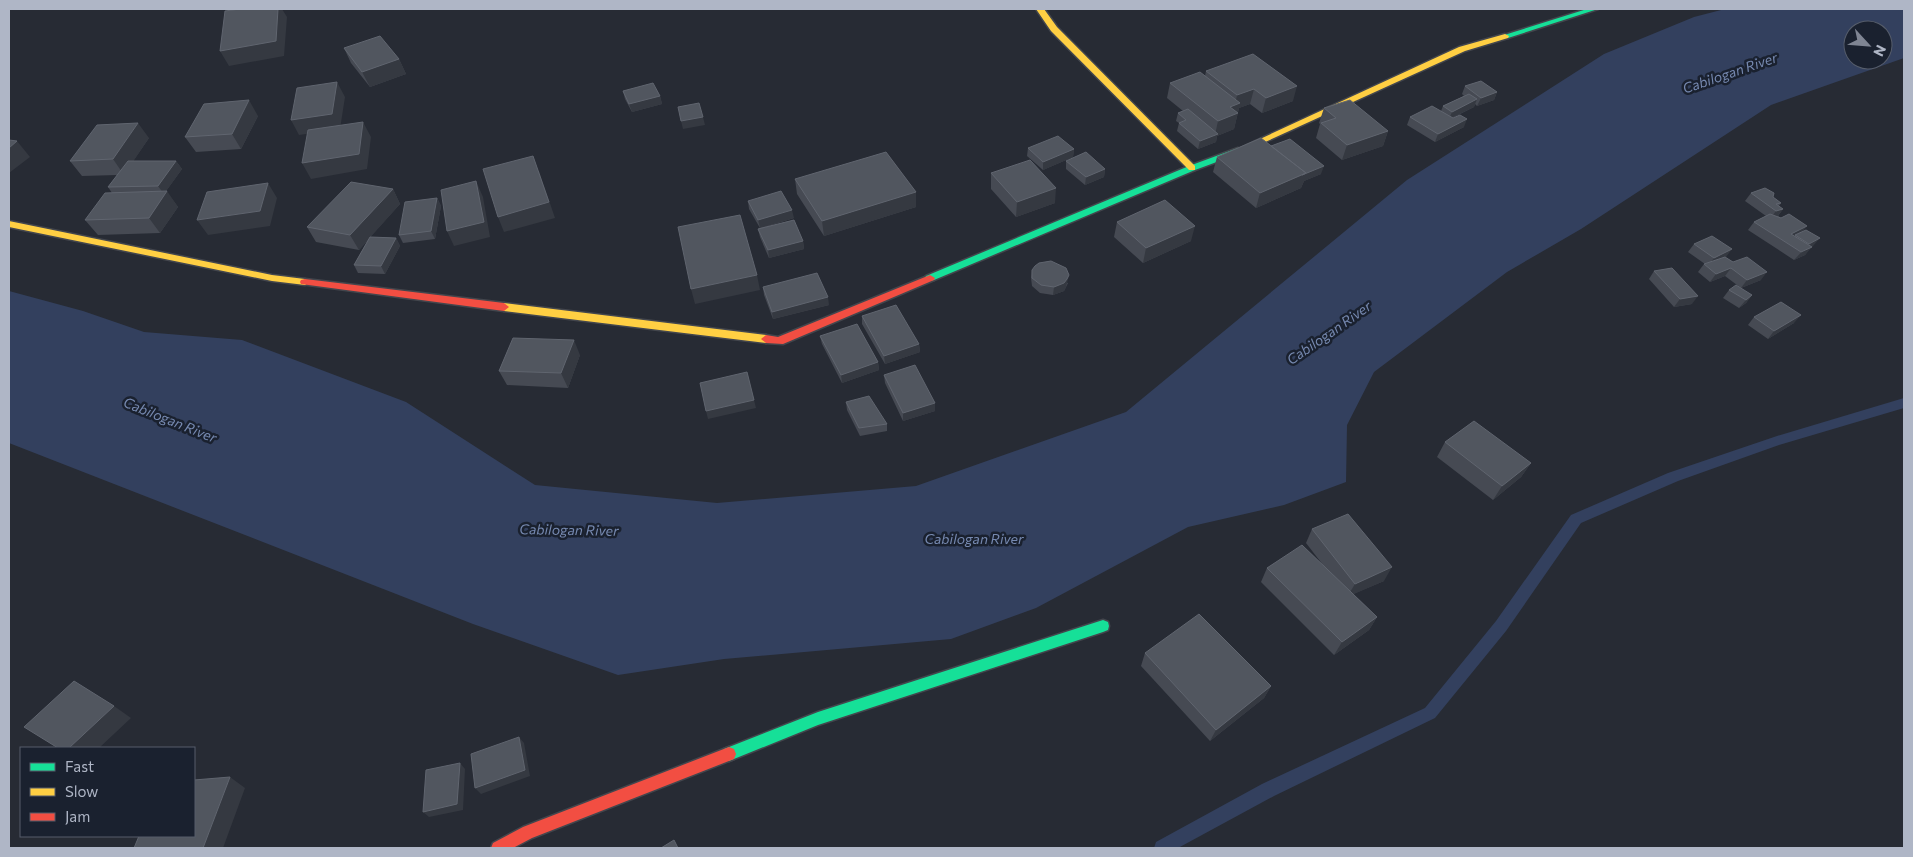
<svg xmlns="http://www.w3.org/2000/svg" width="1913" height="857" viewBox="0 0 1913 857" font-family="Commissioner,sans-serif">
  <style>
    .water { fill: #33405e; fill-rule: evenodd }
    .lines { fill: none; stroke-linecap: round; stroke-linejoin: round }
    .stream { fill: #33405e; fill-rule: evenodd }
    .fast-casing { stroke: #43464d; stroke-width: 3 }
    .slow-casing { stroke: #43464d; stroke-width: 3 }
    .jam-casing { stroke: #43464d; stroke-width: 3 }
    .fast { fill: #16e098; fill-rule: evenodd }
    .slow { fill: #ffcf43; fill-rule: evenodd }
    .jam { fill: #f24e42; fill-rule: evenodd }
    .wall { fill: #464a53 }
    .shaded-wall { fill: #353941 }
    .building { fill: #51565f; stroke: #60656f }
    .labels { text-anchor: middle; stroke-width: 5; stroke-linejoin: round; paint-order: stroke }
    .water-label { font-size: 14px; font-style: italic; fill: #7689b0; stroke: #1a212f }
  </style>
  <rect width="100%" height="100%" fill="#272b34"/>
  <path class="water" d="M 1725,9 L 1904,9 L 1904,58 L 1771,105 L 1581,229 L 1507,272 L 1374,372 L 1347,425 L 1346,482 L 1284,505 L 1188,527 L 1036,608 L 951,639 L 724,659 L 618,675 L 473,624 L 9,443 L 9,291 L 83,311 L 144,332 L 242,340 L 406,402 L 535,485 L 717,503 L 916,486 L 1126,412 L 1407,180 L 1604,54 L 1694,17 ZM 1853,30 L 1883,30 L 1883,60 L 1853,60 Z"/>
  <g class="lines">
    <path class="stream" d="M 1904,398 L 1904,408 L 1779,445 L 1678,481 L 1581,523 L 1506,631 L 1435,718 L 1274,796 L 1178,848 L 1154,848 L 1156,842 L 1262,784 L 1425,708 L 1496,621 L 1571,515 L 1668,473 L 1777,436 Z"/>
    <g class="fast-casing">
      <path id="fast" d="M 1587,9 L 1598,9 L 1508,38 L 1501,36 Z
        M 1238,148 L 1242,151 L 1241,153 L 1195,170 L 934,280 L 930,281 L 925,278 L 926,276 L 1189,166 Z
        M 1103,620 L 1108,622 L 1109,626 L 1108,630 L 1103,632 L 818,725 L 729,761 L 724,759 L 722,754 L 724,749 L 818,712 Z"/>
    </g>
    <g class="slow-casing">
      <path id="slow" d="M 1036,9 L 1044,9 L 1057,27 L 1195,166 L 1195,170 L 1189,170 L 1051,31 Z
        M 1505,34 L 1509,36 L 1508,38 L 1465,51 L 1241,153 L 1238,154 L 1234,151 L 1459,47 Z
        M 9,221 L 272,275 L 305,279 L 310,282 L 305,285 L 272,281 L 9,227 Z
        M 504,303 L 766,335 L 771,339 L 766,343 L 504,311 L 499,307 Z"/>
    </g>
    <g class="jam-casing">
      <path id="jam" d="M 930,275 L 935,278 L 934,280 L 783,344 L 766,343 L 761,339 L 766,335 L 778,337 Z
        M 305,279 L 504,303 L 509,307 L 504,311 L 301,284 L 300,282 L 301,280 Z
        M 729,747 L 734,749 L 736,754 L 734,759 L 532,838 L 513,848 L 491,848 L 493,843 L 523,827 Z"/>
    </g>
    <use href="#fast" class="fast"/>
    <use href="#slow" class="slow"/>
    <use href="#jam" class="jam"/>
  </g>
  <path class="wall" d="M 344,48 L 399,59 L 406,74 L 370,87 L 351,63 Z
    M 1206,71 L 1293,101 L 1262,113 L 1250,104 L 1239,108 L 1234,129 L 1217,136 L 1216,142 L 1198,149 L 1177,131 L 1179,123 L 1176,121 L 1178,113 L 1183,111 L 1167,98 L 1170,83 L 1205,76 Z
    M 1465,86 L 1497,92 L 1494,100 L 1477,106 L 1475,104 L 1474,107 L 1452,118 L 1464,127 L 1435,142 L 1407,125 L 1410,117 L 1441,111 L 1443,106 L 1464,96 L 1462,94 Z
    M 623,91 L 660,96 L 662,104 L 632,112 L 625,99 Z
    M 1324,108 L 1388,131 L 1383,146 L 1342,160 L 1316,138 L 1320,124 L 1319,123 Z
    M 258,116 L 241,149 L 196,152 L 185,137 Z
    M 149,138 L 133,161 L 176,161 L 182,169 L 166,191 L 178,207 L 160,233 L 98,235 L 85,220 L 112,193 L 108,187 L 117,175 L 82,176 L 70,161 Z
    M 1271,146 L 1321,174 L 1304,181 L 1301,188 L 1256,208 L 1213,172 L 1217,157 Z
    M 1028,148 L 1074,149 L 1073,157 L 1043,170 L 1027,156 Z
    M 1066,161 L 1105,169 L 1104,177 L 1085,185 L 1066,169 Z
    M 991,173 L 1055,203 L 1016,217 L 991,189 Z
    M 795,179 L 916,207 L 824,236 L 797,194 Z
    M 393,189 L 400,204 L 370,237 L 396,238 L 400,246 L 385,274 L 358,273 L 354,265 L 368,240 L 359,250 L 316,242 L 307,227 Z
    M 1751,193 L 1781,203 L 1779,206 L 1783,209 L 1778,216 L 1802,232 L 1813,246 L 1811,247 L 1805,255 L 1794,260 L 1748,230 L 1754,222 L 1766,216 L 1745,201 Z
    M 437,198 L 441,206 L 435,239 L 403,243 L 399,235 Z
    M 748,201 L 794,218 L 762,228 L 803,241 L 804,249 L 769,258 L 760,237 L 758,229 L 760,228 L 749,209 Z
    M 1117,222 L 1191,241 L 1143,263 L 1114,237 Z
    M 1694,244 L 1726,257 L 1726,258 L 1733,262 L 1761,280 L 1741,288 L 1725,276 L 1710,282 L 1698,272 L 1704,264 L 1705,264 L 1688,252 Z
    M 1032,270 L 1068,283 L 1064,291 L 1053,295 L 1040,293 L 1032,286 L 1031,278 Z
    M 1654,271 L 1692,304 L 1674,307 L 1649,279 Z
    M 763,287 L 829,305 L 773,319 L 764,295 Z
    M 1729,290 L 1752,295 L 1746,303 L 1739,308 L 1723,298 Z
    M 862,316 L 919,344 L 920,352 L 885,364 L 862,324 Z
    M 1754,317 L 1794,323 L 1768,339 L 1748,325 Z
    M 820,336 L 878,362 L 879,370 L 842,383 L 822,344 Z
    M 580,355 L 568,388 L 507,385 L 499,371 Z
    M 884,375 L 935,411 L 903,421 L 885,383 Z
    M 846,402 L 887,424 L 887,431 L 860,436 L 847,410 Z
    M 1445,442 L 1531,463 L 1521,477 L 1493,500 L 1437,457 Z
    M 1312,529 L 1384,581 L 1353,594 L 1377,617 L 1369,630 L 1334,655 L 1261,582 L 1267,568 L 1323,565 L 1306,543 Z
    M 1145,653 L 1271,686 L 1264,698 L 1210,741 L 1141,666 Z"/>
  <path class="shaded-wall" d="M 278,9 L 282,9 L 287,17 L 284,56 L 229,66 L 220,51 Z
    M 399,59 L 406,74 L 370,87 L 362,72 Z
    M 337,82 L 345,97 L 340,129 L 299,135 L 291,120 Z
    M 1297,86 L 1293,101 L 1262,113 L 1266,98 Z
    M 1254,89 L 1250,104 L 1239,108 L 1234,129 L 1217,136 L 1216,142 L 1198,149 L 1200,141 L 1215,135 L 1218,121 L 1230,107 L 1235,105 L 1237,95 Z
    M 1497,92 L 1494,100 L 1477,106 L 1481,98 Z
    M 660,96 L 662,104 L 632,112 L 629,104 Z
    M 1477,99 L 1474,107 L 1449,119 L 1452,112 Z
    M 249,100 L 258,116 L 241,149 L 232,134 Z
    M 703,117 L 705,125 L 683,129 L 681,121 Z
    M 1467,119 L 1464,127 L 1435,142 L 1438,134 Z
    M 363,122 L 371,137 L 367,169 L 311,179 L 302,163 Z
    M 138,123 L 149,138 L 124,175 L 113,159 Z
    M 1388,131 L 1383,146 L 1342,160 L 1347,145 Z
    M 17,141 L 30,157 L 9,173 L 9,148 Z
    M 1074,149 L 1073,157 L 1043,170 L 1043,162 Z
    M 176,161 L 182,169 L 164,194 L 158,186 Z
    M 1324,166 L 1321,174 L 1304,181 L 1301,188 L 1256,208 L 1260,193 Z
    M 1105,169 L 1104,177 L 1085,185 L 1086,177 Z
    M 539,171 L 555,218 L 504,232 L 498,217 Z
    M 476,181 L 483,197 L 490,237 L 454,246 L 447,231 Z
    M 268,183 L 277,198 L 270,226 L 208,235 L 197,220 Z
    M 1056,188 L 1055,203 L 1016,217 L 1017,202 Z
    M 393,189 L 400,204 L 359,250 L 350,235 Z
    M 167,191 L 178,207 L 160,233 L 149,218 Z
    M 916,192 L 916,207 L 824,236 L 822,221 Z
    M 437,198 L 441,206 L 435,239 L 431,231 Z
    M 1783,209 L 1777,217 L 1770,219 L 1776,211 Z
    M 792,210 L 794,218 L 760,228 L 758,220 Z
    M 1195,226 L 1191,241 L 1143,263 L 1146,248 Z
    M 1807,226 L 1801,234 L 1795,235 L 1794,238 L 1791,234 Z
    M 396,238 L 400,246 L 385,274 L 381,266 Z
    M 1820,238 L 1813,246 L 1807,250 L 1812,247 L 1805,255 L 1794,260 L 1809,244 Z
    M 803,241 L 804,249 L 769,258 L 768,250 Z
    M 1732,249 L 1726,257 L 1708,266 L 1714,258 Z
    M 1731,268 L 1725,276 L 1710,282 L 1716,274 Z
    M 1767,272 L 1761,280 L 1741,288 L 1747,280 Z
    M 757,275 L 760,290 L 695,304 L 691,289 Z
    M 1069,275 L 1066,287 L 1064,291 L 1053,295 L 1054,287 Z
    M 1752,295 L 1746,303 L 1739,308 L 1746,300 Z
    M 1698,296 L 1692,304 L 1674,307 L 1680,299 Z
    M 828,297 L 829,305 L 773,319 L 772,312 Z
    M 1801,315 L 1794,323 L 1768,339 L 1774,331 Z
    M 574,340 L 580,355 L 568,388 L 561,373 Z
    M 919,344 L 920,352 L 885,364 L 884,356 Z
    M 878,362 L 879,370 L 842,383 L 841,375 Z
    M 754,400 L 756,408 L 708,419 L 706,411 Z
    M 935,403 L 935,411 L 903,421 L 903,413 Z
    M 1531,463 L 1521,477 L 1493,500 L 1502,486 Z
    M 1392,567 L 1384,581 L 1347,597 L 1355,584 Z
    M 1377,617 L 1369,630 L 1334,655 L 1342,642 Z
    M 1271,686 L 1264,698 L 1210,741 L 1216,730 Z
    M 114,706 L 131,718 L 99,748 L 69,748 Z
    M 519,737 L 524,743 L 530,776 L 481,794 L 475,788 Z
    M 460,763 L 465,769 L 463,810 L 429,817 L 423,812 Z
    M 230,777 L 245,788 L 223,848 L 203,848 Z"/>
  <path class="building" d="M 240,9 L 278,9 L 276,41 L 220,51 L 225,11 Z
    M 380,36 L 399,59 L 362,72 L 344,48 Z
    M 1253,54 L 1297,86 L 1266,98 L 1254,89 L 1237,95 L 1206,71 Z
    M 1200,72 L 1240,103 L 1230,107 L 1238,113 L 1218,121 L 1170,83 Z
    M 1481,81 L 1497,92 L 1481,98 L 1465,86 Z
    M 337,82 L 332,114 L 291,120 L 297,88 Z
    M 653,83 L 660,96 L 629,104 L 623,91 Z
    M 1469,94 L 1477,99 L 1452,112 L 1443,106 Z
    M 249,100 L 232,134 L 185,137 L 204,104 Z
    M 1350,100 L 1388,131 L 1347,145 L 1321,123 L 1336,118 L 1324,108 Z
    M 699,103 L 703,117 L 681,121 L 678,107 Z
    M 1432,106 L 1453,118 L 1460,115 L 1467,119 L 1438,134 L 1410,117 Z
    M 1188,109 L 1218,134 L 1200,141 L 1179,123 L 1186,120 L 1178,113 Z
    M 363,122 L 359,154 L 302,163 L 308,130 Z
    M 138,123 L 113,159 L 70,161 L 97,125 Z
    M 1058,136 L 1074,149 L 1043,162 L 1028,148 Z
    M 1261,138 L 1306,173 L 1260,193 L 1217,157 Z
    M 1290,139 L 1324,166 L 1302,175 L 1306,173 L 1271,146 Z
    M 9,140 L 17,141 L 9,148 Z
    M 886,152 L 916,192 L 822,221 L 795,179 Z
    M 1086,152 L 1105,169 L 1086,177 L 1066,161 Z
    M 533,156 L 549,202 L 498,217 L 483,169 Z
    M 1030,160 L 1056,188 L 1017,202 L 991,173 Z
    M 128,161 L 176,161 L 158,186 L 108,187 Z
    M 476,181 L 484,222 L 447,231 L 441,190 Z
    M 351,182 L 393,189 L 350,235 L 307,227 Z
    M 268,183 L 260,211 L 197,220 L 207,192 Z
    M 1765,188 L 1774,193 L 1773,197 L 1781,203 L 1776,204 L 1783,209 L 1776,211 L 1751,193 Z
    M 167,191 L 149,218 L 85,220 L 105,193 Z
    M 781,191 L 792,210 L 758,220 L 748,201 Z
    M 437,198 L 431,231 L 399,235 L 405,202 Z
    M 1165,200 L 1195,226 L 1146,248 L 1117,222 Z
    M 1770,214 L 1781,218 L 1789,214 L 1807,226 L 1791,234 L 1812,247 L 1801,252 L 1754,222 Z
    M 740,215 L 757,275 L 691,289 L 678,227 Z
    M 794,220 L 803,241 L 768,250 L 758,229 Z
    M 1806,230 L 1820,238 L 1809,244 L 1795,235 Z
    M 1712,236 L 1732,249 L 1714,258 L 1694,244 Z
    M 370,237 L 396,238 L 381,266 L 354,265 Z
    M 1725,257 L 1733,262 L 1747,257 L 1767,272 L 1747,280 L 1731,268 L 1716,274 L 1704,264 Z
    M 1051,261 L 1066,268 L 1069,275 L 1067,279 L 1064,283 L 1054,287 L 1041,285 L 1032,278 L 1032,270 L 1035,266 L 1039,263 Z
    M 1672,268 L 1698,296 L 1680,299 L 1654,271 Z
    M 817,273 L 828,297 L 772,312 L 763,287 Z
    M 1736,285 L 1752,295 L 1746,300 L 1729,290 Z
    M 1781,302 L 1801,315 L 1774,331 L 1754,317 Z
    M 896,305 L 919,344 L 884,356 L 862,316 Z
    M 857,324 L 878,362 L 841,375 L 820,336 Z
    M 513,338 L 574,340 L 561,373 L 499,371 Z
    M 915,365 L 935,403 L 903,413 L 884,375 Z
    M 747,372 L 754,400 L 706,411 L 700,383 Z
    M 869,396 L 887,424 L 859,428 L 846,402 Z
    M 1474,421 L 1531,463 L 1502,486 L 1445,442 Z
    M 1348,514 L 1392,567 L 1355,584 L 1312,529 Z
    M 1302,545 L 1377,617 L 1342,642 L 1267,568 Z
    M 1199,614 L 1271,686 L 1216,730 L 1145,653 Z
    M 74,681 L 114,706 L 69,748 L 58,748 L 24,727 Z
    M 519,737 L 525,770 L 475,788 L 471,754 Z
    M 460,763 L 457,804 L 423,812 L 426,770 Z
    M 230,777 L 203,848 L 134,848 L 139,836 L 194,836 L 194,780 Z
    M 674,840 L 678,848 L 661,848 Z"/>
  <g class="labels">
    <g class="water-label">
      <text transform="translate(1730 73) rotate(-19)" y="5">Cabilogan River</text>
      <text transform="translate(1329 333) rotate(-35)" y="5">Cabilogan River</text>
      <text transform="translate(170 420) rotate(22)" y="5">Cabilogan River</text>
      <text transform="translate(569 530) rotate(1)" y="5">Cabilogan River</text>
      <text x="974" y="544">Cabilogan River</text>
    </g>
  </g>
  <rect width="1913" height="857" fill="none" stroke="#afb6c6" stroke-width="20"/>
  <rect x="20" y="747" width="175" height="90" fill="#1a212f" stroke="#565d6b"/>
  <rect x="30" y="763" width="25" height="8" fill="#16e098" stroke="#565d6b"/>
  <text x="65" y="772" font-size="15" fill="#afb6c6">Fast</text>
  <rect x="30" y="788" width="25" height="8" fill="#ffcf43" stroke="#565d6b"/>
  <text x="65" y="797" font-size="15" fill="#afb6c6">Slow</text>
  <rect x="30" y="813" width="25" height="8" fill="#f24e42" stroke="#565d6b"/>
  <text x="65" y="822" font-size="15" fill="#afb6c6">Jam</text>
  <g transform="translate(1868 45) rotate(116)"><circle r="24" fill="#1a212f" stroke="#565d6b"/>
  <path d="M0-4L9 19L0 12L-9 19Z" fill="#7f8593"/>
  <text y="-8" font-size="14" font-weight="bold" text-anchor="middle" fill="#afb6c6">N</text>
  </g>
</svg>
